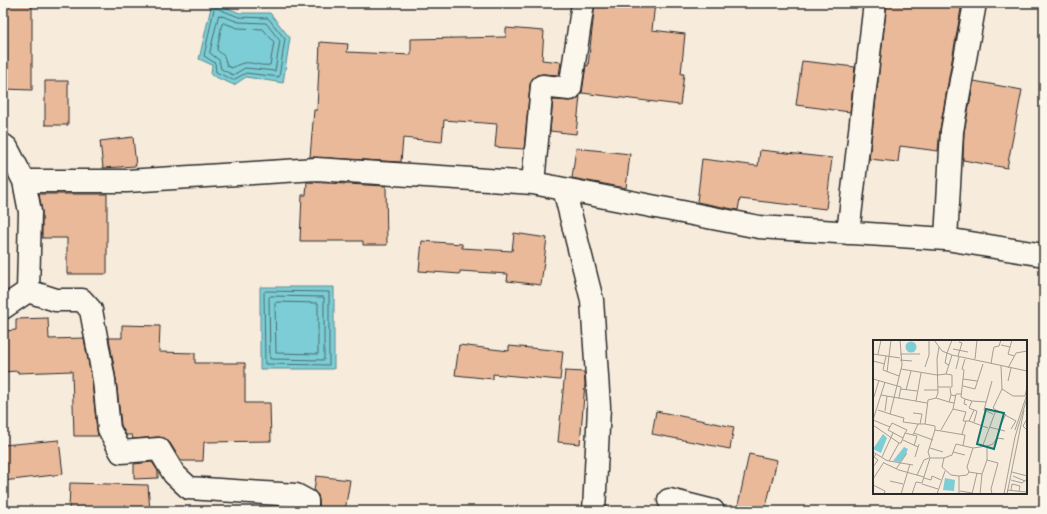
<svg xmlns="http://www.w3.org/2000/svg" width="1047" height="514" viewBox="0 0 1047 514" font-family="Caveat,sans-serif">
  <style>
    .water { fill: #7ccdd5; stroke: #5c8c91 }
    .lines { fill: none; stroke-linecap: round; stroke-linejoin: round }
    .shore { stroke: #4b6c6f; stroke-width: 1 }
    .building { fill: #e9b99a; stroke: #2b2b2b }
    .minor-casing { stroke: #2b2b2b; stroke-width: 25 }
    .minor { stroke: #fbf7ec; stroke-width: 22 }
    .inset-road { fill: none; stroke: #a59e95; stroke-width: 1 }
    .view { fill: #0f766e; fill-opacity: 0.15; stroke: #0f766e; stroke-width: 2 }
    .inset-edge { fill: none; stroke: #2b2b2b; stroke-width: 2 }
  </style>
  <rect width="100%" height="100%" fill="#f7ebdc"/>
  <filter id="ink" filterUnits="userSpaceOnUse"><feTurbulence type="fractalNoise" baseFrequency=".025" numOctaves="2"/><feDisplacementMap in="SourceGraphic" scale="8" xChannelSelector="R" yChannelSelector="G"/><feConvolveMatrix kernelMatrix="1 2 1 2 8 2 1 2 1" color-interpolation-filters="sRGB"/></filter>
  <g filter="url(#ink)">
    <path class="water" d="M 212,3 L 215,3 L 240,13 L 270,13 L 290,38 L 283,83 L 246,77 L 234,85 L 211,75 L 212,65 L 199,59 Z
      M 260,287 L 334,287 L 334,369 L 260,369 Z"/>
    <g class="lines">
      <path class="shore" d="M 216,8 L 239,17 L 268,18 L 285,39 L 279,77 L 246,73 L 233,80 L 216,72 L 215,63 L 204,56 L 214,9 Z
        M 219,15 L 239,22 L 266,23 L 280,41 L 275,71 L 245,68 L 233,75 L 221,69 L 219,60 L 210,53 Z
        M 224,23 L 238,28 L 263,29 L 274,42 L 270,65 C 254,67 250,57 232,68 L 227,66 L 224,56 L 217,50 L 222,24 Z
        M 266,291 L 329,292 L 329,365 L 265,364 L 264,293 Z
        M 271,296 L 324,297 L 324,360 L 270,359 L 269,298 Z
        M 277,302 L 318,303 L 318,354 L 276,353 L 275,304 Z"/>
    </g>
    <path class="building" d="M 6,3 L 32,3 L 32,90 L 3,89 L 3,59 L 7,59 Z
      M 595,3 L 655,3 L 652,30 L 685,34 L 681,74 L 684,74 L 680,105 L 582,93 L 586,65 L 588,66 Z
      M 887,3 L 962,3 L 940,129 L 938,151 L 900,146 L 898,162 L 869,159 Z
      M 506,28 L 544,31 L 542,60 L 561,62 L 559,75 L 543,74 L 537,75 L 532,79 L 530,85 L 524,149 L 495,147 L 497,124 L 444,120 L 442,142 L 403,138 L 401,162 L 310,157 L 314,110 L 317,110 L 320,42 L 348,44 L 347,52 L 411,55 L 411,39 L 506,37 Z
      M 802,61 L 855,67 L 850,112 L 796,105 Z
      M 45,81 L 68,81 L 68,125 L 45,125 Z
      M 974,81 L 1022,90 L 1007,168 L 963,160 L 964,132 Z
      M 580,96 L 576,134 L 550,131 L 553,100 L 569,101 L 575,100 Z
      M 133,137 L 136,166 L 103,168 L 100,141 Z
      M 576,148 L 630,154 L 626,188 L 572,178 Z
      M 760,150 L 832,158 L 826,209 L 740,199 L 738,210 L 697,202 L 702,159 L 758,166 Z
      M 307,182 L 386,186 L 387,245 L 363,245 L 363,241 L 300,241 L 302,195 L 306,195 Z
      M 39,194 L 107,194 L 107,274 L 67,274 L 67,238 L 42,238 L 42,212 Z
      M 514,233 L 547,238 L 541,285 L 507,281 L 508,274 L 460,271 L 460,274 L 419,271 L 422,241 L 462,244 L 462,248 L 512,251 Z
      M 48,318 L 49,339 L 84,338 L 92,382 L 97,430 L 98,436 L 74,436 L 72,371 L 18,373 L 18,371 L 3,372 L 3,331 L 16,330 L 16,319 Z
      M 122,325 L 160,326 L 159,352 L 195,353 L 195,363 L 245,363 L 245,403 L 270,403 L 271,441 L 204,442 L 203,461 L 181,461 L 170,443 L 164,438 L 158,437 L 133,439 L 132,435 L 126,435 L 121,425 L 116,379 L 109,338 L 122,338 Z
      M 459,345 L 509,351 L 509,346 L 563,351 L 560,380 L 493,374 L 493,379 L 455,375 Z
      M 565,371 L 584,372 L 585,383 L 580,444 L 558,442 Z
      M 656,411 L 734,427 L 730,449 L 652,434 Z
      M 59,440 L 63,474 L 3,481 L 3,445 Z
      M 749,454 L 777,460 L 765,511 L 738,505 Z
      M 152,462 L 158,471 L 158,478 L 134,479 L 134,464 Z
      M 316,476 L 350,480 L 345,511 L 320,511 L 319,501 L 318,495 L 314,491 Z
      M 70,483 L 148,485 L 150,511 L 69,511 Z"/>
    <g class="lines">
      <g class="minor-casing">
        <path id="minor" d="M 3,145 L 7,148 L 24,181 L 30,212 L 28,291 L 3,308
          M 24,181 L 127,181 L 316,169 L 533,183 L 759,227 L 946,239 L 1044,255
          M 533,183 L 542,86 L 570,89 L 583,3
          M 564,189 L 592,300 L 599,407 L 594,511
          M 848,233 L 875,3
          M 946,239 L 952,131 L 975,3
          M 28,291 L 56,300 L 82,300 L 91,310 L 104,380 L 109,429 L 121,452 L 159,449 L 174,474 L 189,488 L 296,495 L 307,501 L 307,511
          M 669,500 L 713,511"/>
      </g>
      <use href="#minor" class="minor"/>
    </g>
  </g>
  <g transform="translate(873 340)">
    <rect width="154" height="154" fill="#f7ebdc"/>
    <path d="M32.5 7a5.5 5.5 0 1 1 11 0a5.5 5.5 0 1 1-11 0ZM 10,94 L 14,98 L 8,113 L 0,109 ZM 31,107 L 35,109 L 32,116 L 27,122 L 20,121 ZM 72,138 L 82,140 L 81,151 L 70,150 Z" fill="#7ccdd5"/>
    <path class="inset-road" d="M 27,0 L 29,25 L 17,74 L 31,78 L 30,82 L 45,84M 61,0 L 69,11 L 79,15 L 154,31M 128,5 L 137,7 L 139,0M 137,7 L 135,14 L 141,16M 80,9 L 95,12M 74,13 L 72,23 L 76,25M 74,13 L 79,0M 0,14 L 27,18M 5,14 L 8,0M 27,14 L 47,14M 13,16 L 10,30 L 26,36M 85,16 L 89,3 L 86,2M 92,19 L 89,29 L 91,30 L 88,57 L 92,59 L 91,64 L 94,65M 102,19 L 104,0M 27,20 L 39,21M 0,21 L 12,24M 118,24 L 120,11 L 121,7 L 126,6 L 128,0M 52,27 L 56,15 L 56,0M 135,28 L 143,13 L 154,11M 28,29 L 64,35M 83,29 L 86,17M 14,32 L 18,0M 65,35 L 73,34 L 79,15M 0,39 L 28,47 L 26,58M 90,39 L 104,41M 119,41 L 111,70 L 120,74M 135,41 L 138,28M 90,46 L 102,49 L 110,24M 65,47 L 79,47 L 79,35 L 73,34M 77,48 L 78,55 L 83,56M 28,49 L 44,51M 129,49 L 140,56 L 152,56 L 154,47M 33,50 L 38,31M 51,50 L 65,50M 88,54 L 83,54 L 80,69 L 93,72 L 90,81 L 96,81M 8,55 L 54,63M 78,55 L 76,62 L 81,63M 1,57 L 6,40M 63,58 L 76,62M 92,59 L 99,61 L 96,68 L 101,70 L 96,81 L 115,88M 43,61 L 48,33M 99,61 L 113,62M 5,70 L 17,74M 123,70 L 143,81 L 138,89M 12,71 L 14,56M 40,73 L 49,74 L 47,84M 154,79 L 150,86 L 154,90M 0,80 L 12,42M 0,80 L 17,87 L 15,90 L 30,98M 101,82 L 104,71 L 101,70M 52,84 L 62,86 L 62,90 L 92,95 L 90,106M 0,85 L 26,103M 127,86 L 133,74M 17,87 L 19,83 L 34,90 L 32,93M 116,87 L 132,91M 68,90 L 80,69M 142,90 L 154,54M 41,93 L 60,100M 89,94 L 93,81M 40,95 L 44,96 L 41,106M 30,100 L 45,107M 110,105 L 123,70 L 120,68 L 129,49 L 128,26M 114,106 L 120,104 L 124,98 L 131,99M 57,108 L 70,112M 0,112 L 13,120M 80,112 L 92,115M 9,117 L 20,93M 42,117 L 46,104M 57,118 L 55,112 L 62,90M 13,120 L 16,121 L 26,103 L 28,103 L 32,93 L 40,95 L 45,84 L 52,84 L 55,60 L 63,58 L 65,53 L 64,19 L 66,7M 114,120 L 125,123 L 118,149 L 119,154M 16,121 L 40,125M 11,123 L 26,130 L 51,137M 0,127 L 5,120 L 1,117 L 3,114M 23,129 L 34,113M 96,132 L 94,127 L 100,108M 139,132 L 154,136M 44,135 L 51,120 L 56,118M 86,136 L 94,135 L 96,132 L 109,134 L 107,154M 140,136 L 152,141M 51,138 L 58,140 L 59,136 L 68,140M 0,139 L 11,122M 138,140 L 149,143 L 154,139M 17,141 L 30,144M 49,144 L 65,149M 0,145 L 12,151 L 11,154M 134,150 L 153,152 L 154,149M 138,150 L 139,144 L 147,146 L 146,151M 87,151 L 99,153M 28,154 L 37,124M 39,154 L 43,142 L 49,143 L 57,118 L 71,118M 64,154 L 72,131M 86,154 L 86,136 L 78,135 L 69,127 L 71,118 L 79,115 L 83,104 L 100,108 L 114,106 L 114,120 L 109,134M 99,154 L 104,133M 131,154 L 142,97 L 154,58M 134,154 L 151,70"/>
    <path class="view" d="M 113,69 L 131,73 L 121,109 L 104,104 Z"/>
    <rect width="154" height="154" class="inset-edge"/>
  </g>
  <rect width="1047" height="514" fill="none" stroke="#fbf7ec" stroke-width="16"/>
  <rect x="8" y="8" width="1031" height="498" fill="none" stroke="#2b2b2b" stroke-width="1.5" filter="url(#ink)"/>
</svg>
